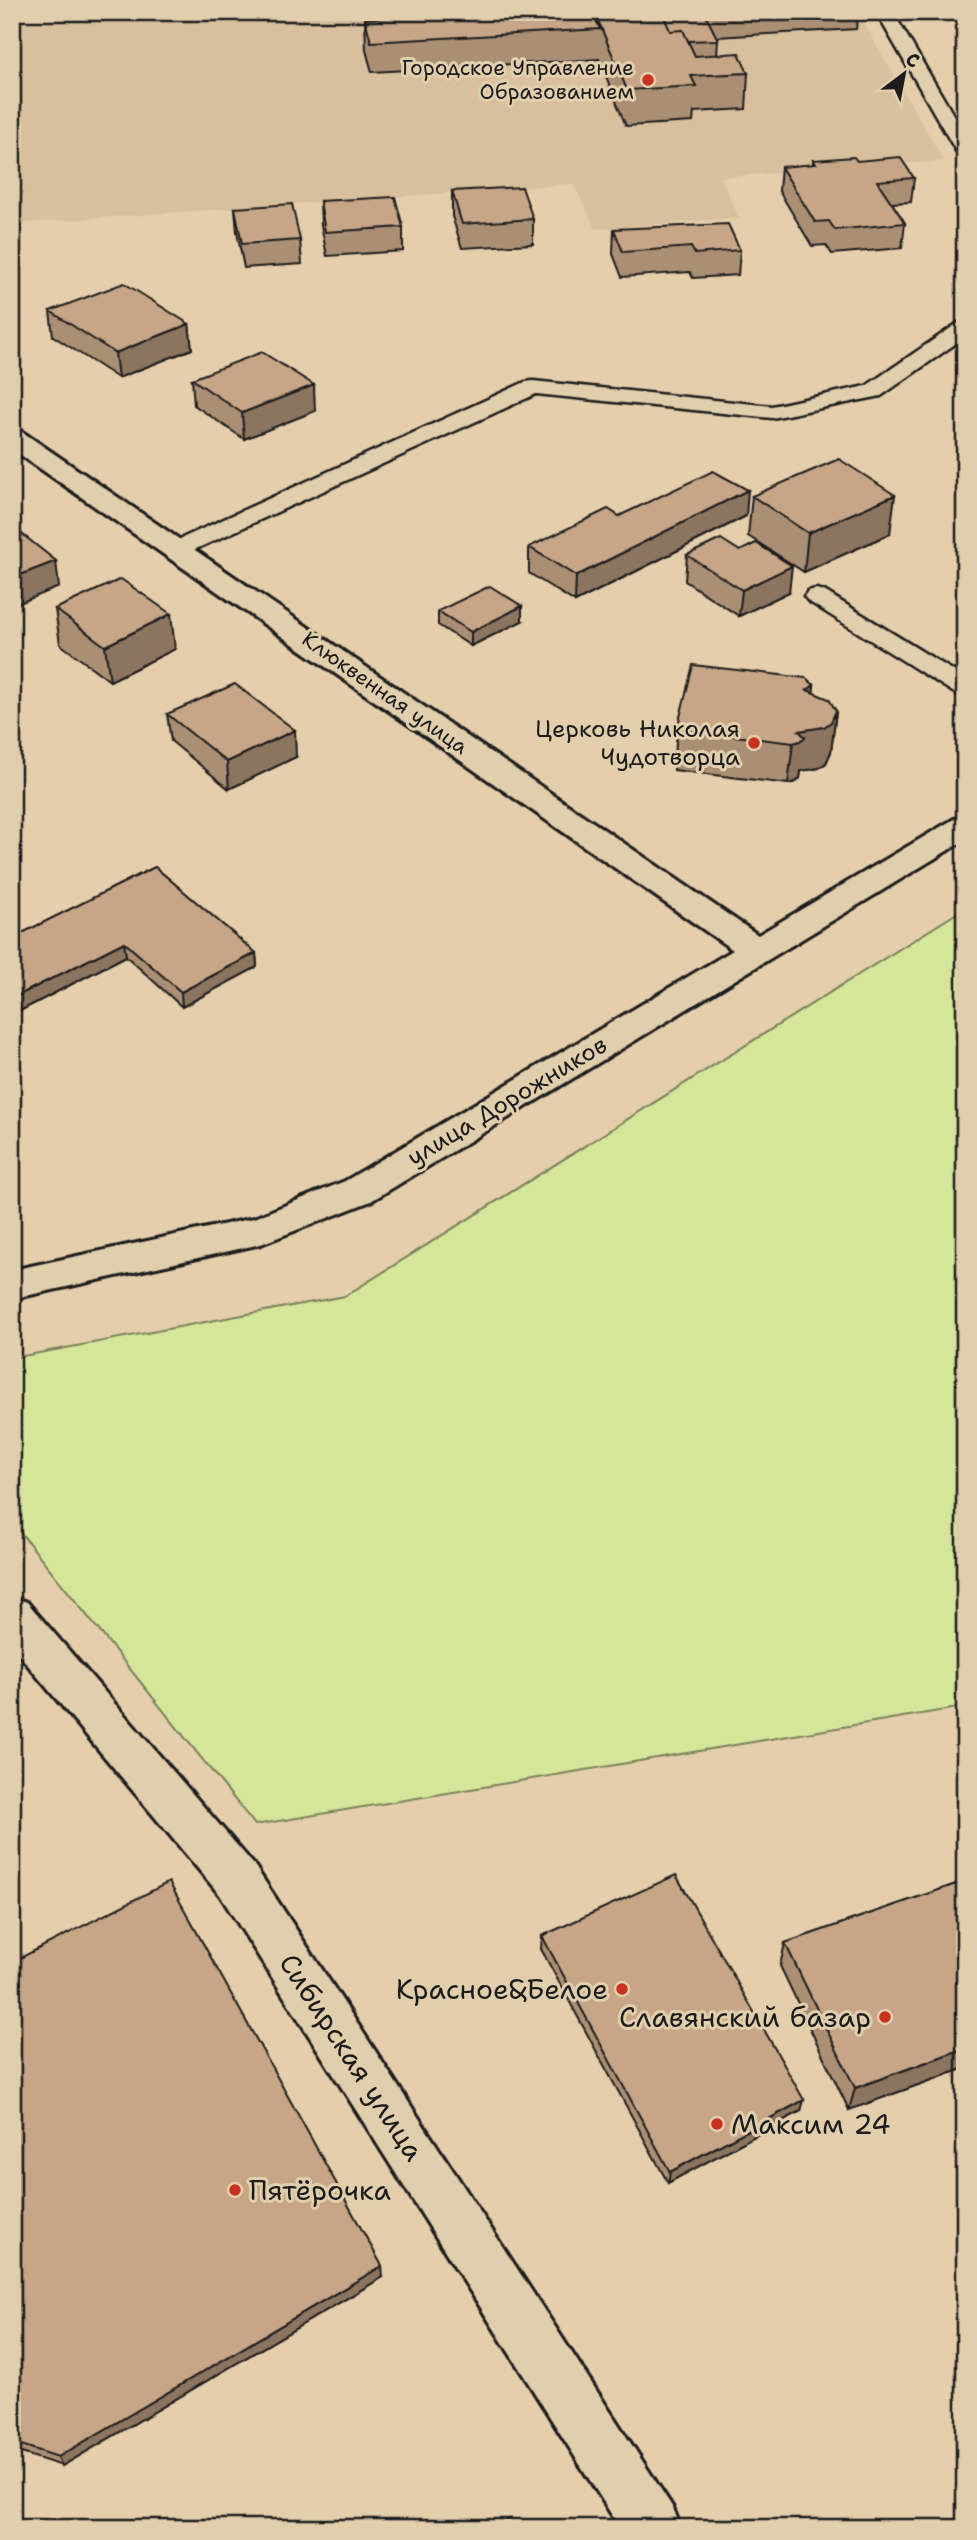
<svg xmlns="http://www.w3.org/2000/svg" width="977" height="2540" viewBox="0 0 977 2540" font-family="'Shantell Sans',sans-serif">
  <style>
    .built { fill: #d8bf9d }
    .green { fill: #d5e599; stroke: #78805a; stroke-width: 2 }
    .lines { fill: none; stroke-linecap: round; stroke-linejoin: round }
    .service-casing { stroke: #1c1c1c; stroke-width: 5 }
    .minor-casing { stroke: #1c1c1c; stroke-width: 6 }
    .service { fill: #e1ceac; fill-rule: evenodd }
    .minor { fill: #e1ceac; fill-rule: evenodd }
    .wall { fill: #ab8f75; stroke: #1c1c1c; stroke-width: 2 }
    .shaded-wall { fill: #8b745f; stroke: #1c1c1c; stroke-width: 2 }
    .building { fill: #c7a688; stroke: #1c1c1c; stroke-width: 2 }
    .poi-dot { fill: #c8321e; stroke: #e1ceac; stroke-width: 2.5 }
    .labels { text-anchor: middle; stroke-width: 6; stroke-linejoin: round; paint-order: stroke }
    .far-poi-label { font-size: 21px; fill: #1c1c1c; stroke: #e1ceac; text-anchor: end }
    .far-street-label { font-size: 21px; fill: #1c1c1c; stroke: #e1ceac }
    .poi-label { font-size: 24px; fill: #1c1c1c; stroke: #e1ceac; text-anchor: end }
    .street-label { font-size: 24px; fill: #1c1c1c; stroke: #e1ceac }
    .near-poi-label { font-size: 28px; fill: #1c1c1c; stroke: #e1ceac; text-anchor: end }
    .near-street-label { font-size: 28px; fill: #1c1c1c; stroke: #e1ceac }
  </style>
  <rect width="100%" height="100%" fill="#e5ceab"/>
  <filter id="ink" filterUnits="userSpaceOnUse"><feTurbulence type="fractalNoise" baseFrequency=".0143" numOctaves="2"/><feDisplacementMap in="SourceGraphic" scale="14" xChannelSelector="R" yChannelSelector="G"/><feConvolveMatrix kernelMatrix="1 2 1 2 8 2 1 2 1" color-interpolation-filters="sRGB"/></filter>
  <g filter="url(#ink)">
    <path class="built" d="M 154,12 L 857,12 L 944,161 L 721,177 L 739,218 L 596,229 L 573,184 L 12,224 L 12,23 Z"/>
    <path class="green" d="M 965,908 L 965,1713 L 957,1708 L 255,1825 L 12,1522 L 12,1358 L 345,1296 Z"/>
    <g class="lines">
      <g class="service-casing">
        <path id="service" d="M 876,12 L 893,12 L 965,135 L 965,157 L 956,151 Z
          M 965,321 L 965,337 L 881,396 L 772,418 L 536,394 L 185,554 L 169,554 L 165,549 L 169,544 L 525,382 L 533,381 L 772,406 L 866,386 L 958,323 Z
          M 816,589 L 824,591 L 965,678 L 965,696 L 956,694 L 808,601 L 804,596 L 808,591 Z"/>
      </g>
      <g class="minor-casing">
        <path id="minor" d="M 12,429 L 21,431 L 758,935 L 954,819 L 965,816 L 965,840 L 371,1201 L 261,1244 L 12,1299 L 12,1270 L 254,1218 L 345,1181 L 733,950 L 12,449 Z
          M 12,1597 L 27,1602 L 254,1865 L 673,2508 L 681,2528 L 620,2528 L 220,1895 L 12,1646 Z"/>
      </g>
      <use href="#service" class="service"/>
      <use href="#minor" class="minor"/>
    </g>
    <path class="wall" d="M 495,12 L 858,12 L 856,29 L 717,37 L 718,40 L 717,55 L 748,73 L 746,109 L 694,112 L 693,122 L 626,126 L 599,59 L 372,72 L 366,50 L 365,19 Z
      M 954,12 L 965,12 L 965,28 Z
      M 813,160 L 857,161 L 914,178 L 911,202 L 892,203 L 905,223 L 902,248 L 832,254 L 826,245 L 812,246 L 779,191 L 781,167 L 813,165 Z
      M 452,191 L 533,219 L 533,244 L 462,248 L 452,216 Z
      M 320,201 L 403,227 L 403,251 L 327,256 L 321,225 Z
      M 235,208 L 300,240 L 302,264 L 244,268 L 237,232 Z
      M 614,229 L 740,250 L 738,275 L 693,278 L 690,272 L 622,277 L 613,254 Z
      M 50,311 L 189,324 L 192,349 L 118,378 L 53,336 Z
      M 192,379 L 315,411 L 244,439 L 194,405 Z
      M 752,496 L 890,534 L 804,572 L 748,536 Z
      M 619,516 L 746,516 L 575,602 L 529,573 L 529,547 Z
      M 687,555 L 789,592 L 739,616 L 685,581 Z
      M 55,609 L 175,649 L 110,681 L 60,644 Z
      M 438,611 L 522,621 L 471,646 L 438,625 Z
      M 814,685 L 813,692 L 836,711 L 831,752 L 826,763 L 819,768 L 801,771 L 800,778 L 796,782 L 788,784 L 674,770 L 677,729 Z
      M 167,714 L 296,757 L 229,789 L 171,741 Z
      M 155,867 L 256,953 L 257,967 L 182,1007 L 126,956 L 18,1012 L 12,1006 L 12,938 Z
      M 965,1881 L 965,2068 L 849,2110 L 780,1966 L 785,1943 Z
      M 542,1936 L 801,2111 L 668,2183 L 541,1949 Z
      M 12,1962 L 383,2277 L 62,2466 L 12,2450 Z"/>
    <path class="shaded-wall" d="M 189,324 L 192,349 L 118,378 L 115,353 Z
      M 314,385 L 315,411 L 244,439 L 242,413 Z
      M 748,490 L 746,516 L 575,602 L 576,576 Z
      M 895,495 L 890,534 L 804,572 L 808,533 Z
      M 56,561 L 59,587 L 12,606 L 12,578 Z
      M 792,566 L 789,592 L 739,616 L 742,590 Z
      M 522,606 L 522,621 L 471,646 L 471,632 Z
      M 171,614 L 175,649 L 110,681 L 105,646 Z
      M 814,685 L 810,725 L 836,711 L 831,752 L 826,763 L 819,768 L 801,771 L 800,778 L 796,782 L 788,784 L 793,743 L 799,731 L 807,690 Z
      M 295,730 L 296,757 L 229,789 L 227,762 Z
      M 124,942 L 126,956 L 18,1012 L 15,997 Z
      M 256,953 L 257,967 L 182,1007 L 181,992 Z
      M 965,2048 L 965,2068 L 849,2110 L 855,2088 Z
      M 804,2100 L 801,2111 L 668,2183 L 670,2172 Z
      M 382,2266 L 383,2277 L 62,2466 L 58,2457 Z"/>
    <path class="building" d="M 495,12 L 704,12 L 718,40 L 688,41 L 683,30 L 670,31 L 663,14 L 597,18 L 597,22 L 600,29 L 371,42 L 365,19 Z
      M 663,14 L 670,31 L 683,30 L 695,56 L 739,53 L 748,73 L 691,76 L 696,86 L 627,90 L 597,18 Z
      M 854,157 L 857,161 L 900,157 L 914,178 L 877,181 L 905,223 L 835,230 L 829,221 L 815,222 L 781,167 L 816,164 L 813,160 Z
      M 522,187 L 533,219 L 462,224 L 452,191 Z
      M 395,197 L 403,227 L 325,232 L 320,201 Z
      M 292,204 L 300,240 L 242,244 L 235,208 Z
      M 728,224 L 740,250 L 695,254 L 691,247 L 623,252 L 614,229 Z
      M 124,283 L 189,324 L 115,353 L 50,311 Z
      M 262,352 L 314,385 L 242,413 L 192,379 Z
      M 839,459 L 895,495 L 808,533 L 752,496 Z
      M 713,471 L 748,490 L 576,576 L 529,547 L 608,509 L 619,516 Z
      M 12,526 L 56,561 L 12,578 Z
      M 721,539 L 740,551 L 756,543 L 792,566 L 742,590 L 687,555 Z
      M 121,579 L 171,614 L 105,646 L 55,609 Z
      M 490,586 L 522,606 L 471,632 L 438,611 Z
      M 693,665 L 806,678 L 814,685 L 807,690 L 829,699 L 836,711 L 831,722 L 824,727 L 799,731 L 805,737 L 800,741 L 793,743 L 677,729 Z
      M 235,684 L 295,730 L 227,762 L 167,714 Z
      M 155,867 L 256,953 L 181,992 L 124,942 L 15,997 L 12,994 L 12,938 Z
      M 676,1875 L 804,2100 L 670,2172 L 542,1936 Z
      M 965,1881 L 965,2048 L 855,2088 L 785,1943 Z
      M 169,1882 L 382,2266 L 58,2457 L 12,2442 L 12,1962 Z
      M 510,2519 L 513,2528 L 486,2528 Z"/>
  </g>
  <g class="poi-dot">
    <circle cx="648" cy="80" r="7"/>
    <circle cx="754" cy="743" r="7"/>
    <circle cx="622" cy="1989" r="7"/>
    <circle cx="885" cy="2017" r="7"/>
    <circle cx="717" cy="2124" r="7"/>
    <circle cx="235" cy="2190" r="7"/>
  </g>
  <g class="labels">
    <g class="far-poi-label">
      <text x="634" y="75">Городское Управление<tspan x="634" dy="24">Образованием</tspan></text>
    </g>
    <g class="far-street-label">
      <text transform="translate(385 693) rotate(35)" y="7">Клюквенная улица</text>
    </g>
    <g class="poi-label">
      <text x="740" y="737">Церковь Николая<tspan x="740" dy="28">Чудотворца</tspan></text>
    </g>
    <g class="street-label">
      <text transform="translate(507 1101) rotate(-31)" y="8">улица Дорожников</text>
    </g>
    <g class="near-poi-label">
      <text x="608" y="1999">Красное&amp;Белое</text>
      <text x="871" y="2027">Славянский базар</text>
      <text x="731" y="2134" text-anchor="start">Максим 24</text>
      <text x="249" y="2200" text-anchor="start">Пятёрочка</text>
    </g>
    <g class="near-street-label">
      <text transform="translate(352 2057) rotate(57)" y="10">Сибирская улица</text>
    </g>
  </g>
  <rect width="977" height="2540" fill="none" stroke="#e1ceac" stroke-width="42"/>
  <rect x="21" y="21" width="935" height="2498" fill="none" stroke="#1c1c1c" stroke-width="2.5" filter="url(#ink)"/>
  <g transform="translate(904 74) rotate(32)" stroke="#e1ceac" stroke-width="5" paint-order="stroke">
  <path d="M0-5L12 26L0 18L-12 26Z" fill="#1c1c1c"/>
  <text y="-10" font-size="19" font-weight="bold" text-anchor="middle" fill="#1c1c1c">С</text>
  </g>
</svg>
